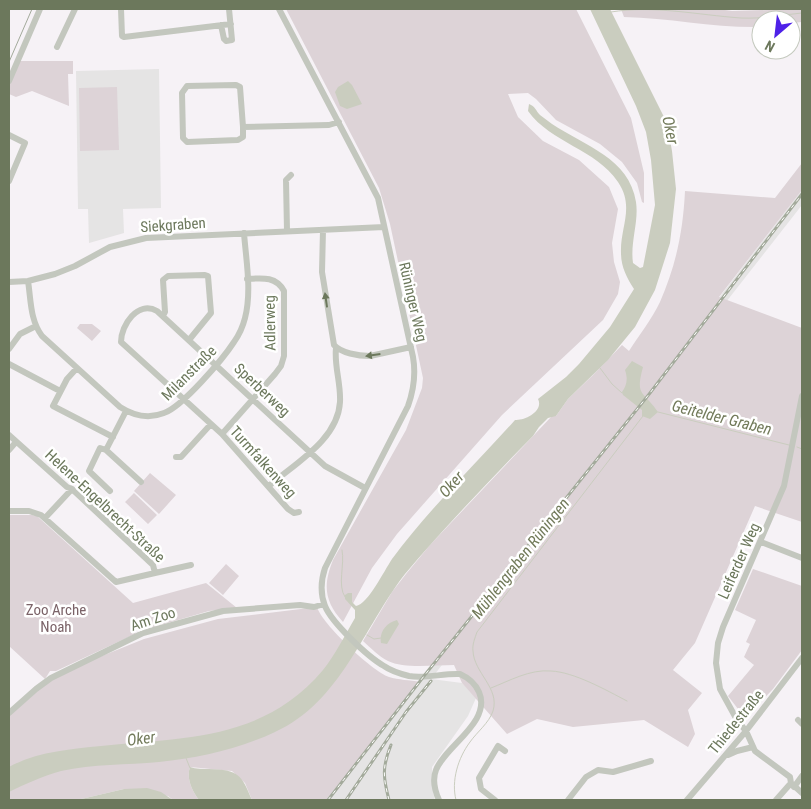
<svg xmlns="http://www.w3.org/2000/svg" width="811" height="809" viewBox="0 0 811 809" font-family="'Roboto Condensed',sans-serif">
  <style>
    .built { fill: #e5e4e4 }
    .green { fill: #ddd3d7 }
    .water { fill: #cacdbf }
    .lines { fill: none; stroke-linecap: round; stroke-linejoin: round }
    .stream { stroke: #cacdbf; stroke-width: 1 }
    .minor { stroke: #c3c7be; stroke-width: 6 }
    .tram { stroke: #a3aa9b; stroke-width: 1 }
    .rail-casing { stroke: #a3aa9b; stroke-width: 3 }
    .rail { stroke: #fff; stroke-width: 1; stroke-dasharray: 4; stroke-linecap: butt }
    .oneway { fill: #6c785c }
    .labels { text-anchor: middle; stroke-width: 5; stroke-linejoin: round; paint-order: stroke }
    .street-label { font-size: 15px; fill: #6c785c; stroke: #fff }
    .park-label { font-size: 15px; fill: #7b6368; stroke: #fff }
    .water-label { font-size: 16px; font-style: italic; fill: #727a5a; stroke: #fff }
  </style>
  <rect width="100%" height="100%" fill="#f6f2f6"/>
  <path class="built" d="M 159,69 L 161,208 L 123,209 L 124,233 L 89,243 L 88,209 L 78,209 L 76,71 Z
    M 802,190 L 802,205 L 431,679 L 462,683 L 476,698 L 468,716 L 432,767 L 433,792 L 435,800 L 326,800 L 420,682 L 438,656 L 604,447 Z"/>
  <path class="green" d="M 286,9 L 576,9 L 631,118 L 644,173 L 644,203 L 642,202 L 637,183 L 622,162 L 600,144 L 556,120 L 536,99 L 528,93 L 508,94 L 518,117 L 543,141 L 579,160 L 609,187 L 618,209 L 612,243 L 614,262 L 620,282 L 618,294 L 603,320 L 502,415 L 397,534 L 372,568 L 343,622 C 324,601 323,585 333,560 L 406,430 L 422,388 L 423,378 L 390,224 L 379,188 Z
    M 621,9 L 718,9 L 732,11 L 802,9 L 802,22 L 791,23 L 791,20 L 761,20 L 761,27 C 715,28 670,18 624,17 Z
    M 20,61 L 73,61 L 73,74 L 68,74 L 69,106 L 32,91 L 16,97 L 9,94 L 9,86 Z
    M 117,87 L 119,150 L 80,151 L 79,88 Z
    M 802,163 L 802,190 L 719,297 L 802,328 L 802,522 L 755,506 L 695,643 L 673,670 L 702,693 L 688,710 L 695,734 L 688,747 L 644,720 L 573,727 L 537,719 L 507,734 L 462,683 L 454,665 C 434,665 404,669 388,661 C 378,656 371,648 363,641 L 392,592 L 406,574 L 430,545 L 552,416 L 556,416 L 568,399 L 592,376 L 622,345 L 629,351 C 639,335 652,319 660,302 C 676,265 683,232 685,191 L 775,198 Z
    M 80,324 L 92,324 L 101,331 L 92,341 L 77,328 Z
    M 150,473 L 176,495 L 159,514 L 134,491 Z
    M 134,493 L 157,515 L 148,524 L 125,502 Z
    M 9,515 L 32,515 L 37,516 L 133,603 L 206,583 L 237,608 L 209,611 L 140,631 L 137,628 L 135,634 L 56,671 L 50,671 L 45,679 L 9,646 Z
    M 226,564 L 239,576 L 223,595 L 209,583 Z
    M 753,569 L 802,586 L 802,650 L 773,689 L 745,718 L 728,696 L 754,665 L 744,657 L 750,644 L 746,642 L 756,620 L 735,610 Z
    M 317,607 C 322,624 372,671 389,677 C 398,680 410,680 420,682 L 326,800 L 252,800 L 245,783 L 232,771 L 190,767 C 186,778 192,791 199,800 L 173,800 L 168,796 L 124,789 L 77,800 L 9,800 L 9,716 L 50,680 L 97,658 L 144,639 L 218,619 Z"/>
  <path class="water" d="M 590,9 L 610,9 L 667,123 L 672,151 L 676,189 L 670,243 L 655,290 L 635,327 L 608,360 L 568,399 L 556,416 L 548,418 L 539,427 L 533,436 C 509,460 486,485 463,509 C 443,531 423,552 405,574 C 363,628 341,702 275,732 C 239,749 199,758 159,762 C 127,765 93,764 61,771 C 43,776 25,784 9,792 L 9,767 C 36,752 70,749 101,746 C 185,737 263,741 323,670 C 335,655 345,635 355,618 L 355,610 L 345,599 L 345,595 L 348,593 L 352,593 L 352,602 L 356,606 C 368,604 384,571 392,559 C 428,510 474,466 515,420 C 525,421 544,411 538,399 L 566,377 L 579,364 L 610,327 L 634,289 C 627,278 621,267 621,253 C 620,227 635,207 618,182 C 596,149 551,143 528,111 L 529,104 C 535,106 536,111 540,115 C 544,118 548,121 552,124 C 585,146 629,158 636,202 C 639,222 630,242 633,263 L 640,268 L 643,267 L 655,205 L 651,160 L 646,132 L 636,106 Z
    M 348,81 L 352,85 L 362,104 L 347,109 L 340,106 L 335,92 L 338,87 Z
    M 632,361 L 643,367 C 635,397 643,390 658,412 L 650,419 L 642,416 L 642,410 L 623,395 L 622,392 C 627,385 628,379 625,370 Z
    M 397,620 L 399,624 L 387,644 L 381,643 C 379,632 386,623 397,620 Z
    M 190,767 C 196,769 203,769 209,769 C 239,770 241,774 252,800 L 199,800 C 192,791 186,778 190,767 Z
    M 147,788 L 161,792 L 173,800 L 77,800 L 124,789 Z"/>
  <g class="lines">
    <path class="stream" d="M 611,12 C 654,5 698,15 741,18 C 762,19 782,15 802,13
      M 600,368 L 612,384 L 622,393
      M 658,412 L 789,445
      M 797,447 L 802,449
      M 342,550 C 345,565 337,585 345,597
      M 367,635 L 374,639 L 381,638
      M 491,688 C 509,681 530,669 551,671 C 574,672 606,690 627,701
      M 186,758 L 190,768
      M 456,800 C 451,781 458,758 470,742 C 477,732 489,723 493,711 C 500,688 474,673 473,651 C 472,645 475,638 477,632 L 643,416"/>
    <path class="minor" d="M 121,9 L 122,36 L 124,37 L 231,24
      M 279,9 L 378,198 L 413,357 C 416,374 414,389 408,406 L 325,568 C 321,580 320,593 325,606 C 332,623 368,657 384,666 C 391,671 401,674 409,676 C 426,679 443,673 460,674 C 469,678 475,683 479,692 C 492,722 445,746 436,770 C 432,780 435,791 439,800
      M 221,25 L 224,39 L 226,41 L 232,40 L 229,9
      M 57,47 L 75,9
      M 9,81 L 40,9
      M 243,127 L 240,87 L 236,85 L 187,86 L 182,93 L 183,138 L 187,142 L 238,140 L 243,137 L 243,127 L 329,125 L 339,122
      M 9,135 L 25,143 L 9,181
      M 323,230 L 322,272 L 334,345 C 341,353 358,356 370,356 L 411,347
      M 287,231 L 286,180 L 291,175
      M 28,281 C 31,300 30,320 42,336 L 120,407 C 134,416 149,419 164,413 C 182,407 223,359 234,342 C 239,335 243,326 245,318 C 252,291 246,260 244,233
      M 9,282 L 28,281 L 55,274 L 75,266 L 110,247 L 146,238 L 384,227
      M 163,316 L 165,312 L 163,280 L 168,276 L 205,275 L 208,276 L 211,313 L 189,340
      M 9,349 L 20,334 L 36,326
      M 9,364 L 60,391
      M 77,368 L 67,379 L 53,406 L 113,437
      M 802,396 L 784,486 L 723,627 L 718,643 L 716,663 L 720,689 L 737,720 L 746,731 L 755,751 L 790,777 L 791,783 L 802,793
      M 222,434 L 275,374 L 281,366 L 284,356 L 284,291 C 276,276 262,278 247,279
      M 9,435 L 67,487 L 72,489 L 153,565 L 155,573 L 191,565
      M 9,450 L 16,442
      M 106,450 L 141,482
      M 176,457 L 181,457 L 211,424
      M 269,486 C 294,464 338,440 340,402 C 341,383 334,366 336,348
      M 110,491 L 89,471 L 100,448 L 106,450 L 126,411
      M 9,511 L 29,511 L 41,515 L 116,582 L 155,573
      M 299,512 L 294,513 L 288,509 L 222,434 L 121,342 C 121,325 138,300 157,311 L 325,466 L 365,488
      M 45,518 L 72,489
      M 761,542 L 802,558
      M 9,713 L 36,689 L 51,678 L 143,633 L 223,611 L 300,605 L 314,607 L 324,604
      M 798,720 L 802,724
      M 728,755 L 737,751 L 753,747
      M 794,787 L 802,776
      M 495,800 L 481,789 L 479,778 L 498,746 L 505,751
      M 568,800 L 586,777 L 598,770 L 613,772 L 651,761
      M 687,800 L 746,731 L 802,658
      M 776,800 L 791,783"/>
    <path class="tram" d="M 9,62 L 32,9"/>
    <g class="rail-casing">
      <path id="rail" d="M 328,800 L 424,676 L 650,393 L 802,194
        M 346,800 L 406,712 L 431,681
        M 389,800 C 383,777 382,767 391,745"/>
    </g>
    <use href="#rail" class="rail"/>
  </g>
  <defs><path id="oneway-solid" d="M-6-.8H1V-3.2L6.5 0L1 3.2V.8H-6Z" transform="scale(1.25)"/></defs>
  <g class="oneway">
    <use href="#oneway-solid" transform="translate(326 300) rotate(-98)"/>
    <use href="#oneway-solid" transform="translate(373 355) rotate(172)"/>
  </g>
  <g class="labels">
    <g class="street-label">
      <text transform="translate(173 225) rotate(-4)" y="5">Siekgraben</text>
      <text transform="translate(413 302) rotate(77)" y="5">Rüninger Weg</text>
      <text transform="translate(270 323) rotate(-91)" y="5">Adlerweg</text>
      <text transform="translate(189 373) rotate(-45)" y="5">Milanstraße</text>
      <text transform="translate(262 390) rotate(43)" y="5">Sperberweg</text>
      <text transform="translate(263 462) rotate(48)" y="5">Turmfalkenweg</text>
      <text transform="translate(105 506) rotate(43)" y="5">Helene-Engelbrecht-Straße</text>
      <text transform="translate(739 561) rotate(-66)" y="5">Leiferder Weg</text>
      <text transform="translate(153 619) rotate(-18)" y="5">Am Zoo</text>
      <text transform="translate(736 722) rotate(-51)" y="5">Thiedestraße</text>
    </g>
    <g class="park-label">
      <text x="56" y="615">Zoo Arche<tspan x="56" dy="17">Noah</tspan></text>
    </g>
    <g class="water-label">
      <text transform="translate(671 130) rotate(78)" y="6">Oker</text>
      <text transform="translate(722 417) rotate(14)" y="6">Geitelder Graben</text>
      <text transform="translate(451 484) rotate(-48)" y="6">Oker</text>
      <text transform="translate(520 558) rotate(-52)" y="6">Mühlengraben Rüningen</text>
      <text transform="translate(141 738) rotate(-7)" y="6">Oker</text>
    </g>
  </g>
  <rect width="811" height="809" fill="none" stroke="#6c785c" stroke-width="20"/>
  <g transform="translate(776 35) rotate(208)"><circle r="24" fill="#ffffff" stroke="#c4c9be"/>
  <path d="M0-4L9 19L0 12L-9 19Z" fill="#4e21e8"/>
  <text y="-8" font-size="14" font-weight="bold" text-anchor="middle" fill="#6c785c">N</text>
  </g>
</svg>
